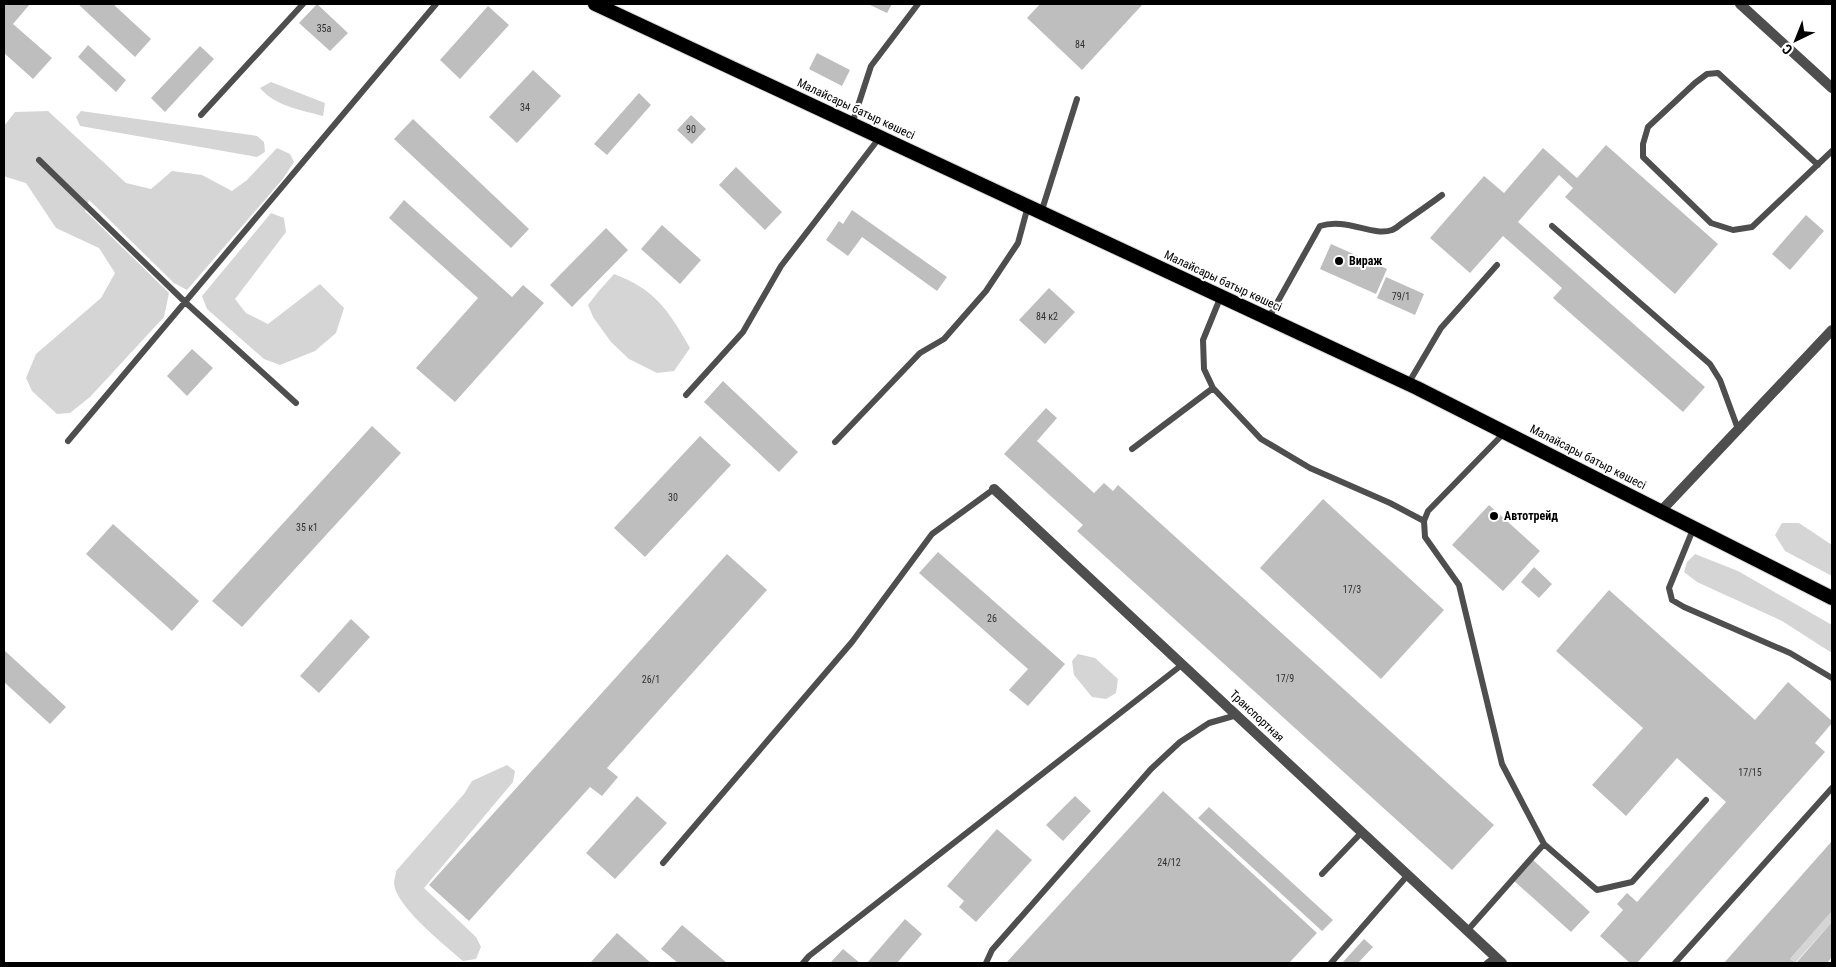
<svg xmlns="http://www.w3.org/2000/svg" width="1836" height="967" viewBox="0 0 1836 967" font-family="'Roboto Condensed',sans-serif">
  <style>
    .green { fill: #d5d5d5 }
    .building { fill: #bebebe }
    .lines { fill: none; stroke-linecap: round; stroke-linejoin: round }
    .trunk-casing { stroke: #dbdbdb; stroke-width: 16 }
    .service { stroke: #4e4e4e; stroke-width: 6 }
    .minor { stroke: #4e4e4e; stroke-width: 10 }
    .trunk { stroke: #000; stroke-width: 14 }
    .poi-dot { fill: #000; stroke: #fff; stroke-width: 2 }
    .labels { text-anchor: middle; stroke-width: 4; stroke-linejoin: round; paint-order: stroke }
    .number-label { font-size: 10px; fill: #303030 }
    .street-label { font-size: 12px; fill: #000; stroke: #fff }
    .poi-label { font-size: 12px; font-weight: bold; fill: #000; stroke: #fff; text-anchor: start }
  </style>
  <rect width="100%" height="100%" fill="#fff"/>
  <path class="green" d="M 271,82 L 325,103 L 323,116 C 301,110 275,106 260,88 Z
    M 48,111 L 126,183 L 151,189 L 172,171 L 202,175 L 232,191 L 247,180 L 277,148 L 290,154 L 294,162 L 282,180 L 187,290 L 174,283 L 89,200 L 85,211 L 169,293 L 164,317 L 90,397 L 70,413 L 57,414 L 32,391 L 26,378 L 36,354 L 101,298 L 115,273 L 99,248 L 56,228 L 26,183 L 6,177 L 4,175 L 4,126 L 15,112 Z
    M 81,111 L 257,136 L 264,142 L 265,152 L 257,157 L 80,126 L 76,117 Z
    M 271,213 L 284,218 L 286,232 L 235,299 L 246,313 L 268,324 L 320,284 L 344,308 L 336,333 L 315,351 L 280,365 L 264,359 L 207,309 L 202,296 Z
    M 614,274 C 655,289 669,311 690,348 L 674,371 L 657,373 L 629,359 L 611,342 L 593,317 L 588,305 L 598,292 Z
    M 1782,523 L 1799,523 L 1832,545 L 1832,576 L 1785,551 L 1775,535 Z
    M 1695,554 L 1738,571 L 1832,625 L 1832,653 L 1782,621 L 1697,582 L 1684,572 L 1687,562 Z
    M 1078,654 L 1095,658 L 1118,679 L 1116,693 L 1106,699 L 1092,697 L 1074,675 L 1072,661 Z
    M 507,765 L 515,771 L 513,782 L 424,888 L 476,937 L 481,947 L 476,959 L 463,961 C 446,946 395,906 394,883 C 394,879 396,875 396,871 L 464,794 L 472,781 Z
    M 1832,911 L 1832,922 L 1795,963 L 1790,959 Z"/>
  <path class="building" d="M 4,4 L 30,4 L 13,24 L 52,58 L 33,79 L 4,53 Z
    M 78,4 L 113,4 L 151,39 L 135,57 Z
    M 317,4 L 348,33 L 330,51 L 299,23 Z
    M 868,4 L 892,4 L 887,13 Z
    M 1040,4 L 1143,4 L 1082,70 L 1027,18 Z
    M 488,6 L 509,25 L 460,79 L 440,60 Z
    M 88,45 L 126,80 L 116,92 L 78,57 Z
    M 200,46 L 214,59 L 165,112 L 151,98 Z
    M 817,53 L 850,70 L 842,86 L 809,69 Z
    M 533,70 L 561,96 L 517,143 L 489,117 Z
    M 639,93 L 651,105 L 607,155 L 594,144 Z
    M 691,115 L 706,129 L 692,144 L 677,130 Z
    M 413,119 L 529,229 L 511,248 L 394,139 Z
    M 1606,145 L 1718,244 L 1675,294 L 1565,197 L 1573,188 L 1559,175 L 1518,222 L 1705,387 L 1683,412 L 1553,298 L 1562,288 L 1503,236 L 1470,273 L 1430,238 L 1484,176 L 1504,193 L 1543,148 L 1577,178 Z
    M 736,167 L 782,212 L 765,230 L 719,185 Z
    M 404,200 L 512,297 L 523,285 L 544,303 L 455,402 L 416,368 L 478,298 L 389,218 Z
    M 852,210 L 947,277 L 937,291 L 862,237 L 848,256 L 826,240 L 839,221 L 843,224 Z
    M 1806,215 L 1824,231 L 1790,270 L 1772,254 Z
    M 662,225 L 701,260 L 680,284 L 641,249 Z
    M 606,228 L 628,250 L 572,307 L 550,285 Z
    M 1331,244 L 1387,269 L 1376,294 L 1320,269 Z
    M 1386,277 L 1424,294 L 1415,315 L 1377,298 Z
    M 1049,288 L 1075,312 L 1045,344 L 1019,320 Z
    M 192,349 L 213,368 L 187,396 L 167,376 Z
    M 723,381 L 798,452 L 779,472 L 704,402 Z
    M 1046,408 L 1057,418 L 1037,441 L 1094,493 L 1104,483 L 1113,491 L 1118,485 L 1494,825 L 1452,870 L 1077,531 L 1083,525 L 1004,454 Z
    M 372,426 L 401,453 L 242,627 L 212,601 Z
    M 700,436 L 731,465 L 645,557 L 614,528 Z
    M 1323,499 L 1444,610 L 1381,679 L 1260,568 Z
    M 1489,505 L 1540,551 L 1503,591 L 1452,545 Z
    M 113,524 L 199,601 L 172,631 L 86,554 Z
    M 938,552 L 1065,664 L 1028,706 L 1009,690 L 1028,669 L 919,573 Z
    M 727,554 L 767,590 L 607,768 L 618,777 L 602,796 L 590,787 L 469,921 L 429,885 Z
    M 1534,567 L 1552,584 L 1539,598 L 1521,582 Z
    M 1609,590 L 1755,720 L 1788,682 L 1832,721 L 1832,723 L 1815,743 L 1825,752 L 1637,963 L 1630,963 L 1600,936 L 1623,910 L 1617,904 L 1627,893 L 1637,902 L 1726,802 L 1677,758 L 1626,816 L 1592,785 L 1643,728 L 1556,651 Z
    M 351,619 L 370,637 L 319,693 L 300,676 Z
    M 4,650 L 66,707 L 50,724 L 4,682 Z
    M 1163,791 L 1317,933 L 1289,963 L 1006,963 Z
    M 637,796 L 667,823 L 615,879 L 586,853 Z
    M 1075,796 L 1091,811 L 1063,841 L 1046,825 Z
    M 1209,807 L 1333,920 L 1322,931 L 1198,818 Z
    M 997,829 L 1032,860 L 976,922 L 959,907 L 964,901 L 947,886 Z
    M 1832,841 L 1832,911 L 1790,959 L 1795,963 L 1724,963 Z
    M 1532,859 L 1590,912 L 1571,932 L 1513,880 Z
    M 905,919 L 922,934 L 897,963 L 867,963 Z
    M 1832,922 L 1832,957 L 1827,963 L 1796,963 Z
    M 682,925 L 727,963 L 678,963 L 661,949 Z
    M 617,933 L 651,963 L 590,963 Z
    M 1364,939 L 1373,947 L 1358,963 L 1342,963 Z
    M 843,949 L 860,963 L 830,963 Z"/>
  <g class="lines">
    <g class="trunk-casing">
      <path id="trunk" d="M 595,4 L 1417,388 L 1832,598"/>
    </g>
    <path class="service" d="M 201,115 L 303,4
      M 852,124 L 871,66 L 918,4
      M 39,160 L 185,302 L 296,403
      M 1818,165 L 1718,73 L 1707,74 L 1695,83 L 1648,127 L 1643,144 L 1643,157 L 1711,223 L 1733,230 L 1752,227 L 1832,151
      M 1041,213 L 1077,99
      M 1552,226 L 1710,364 L 1720,380 L 1738,429
      M 1221,296 L 1203,340 L 1204,369 L 1213,388 L 1261,439 L 1310,468 L 1390,503 L 1424,521
      M 1268,319 L 1320,226 C 1346,217 1373,237 1392,230 C 1396,229 1400,224 1404,222 C 1417,213 1430,204 1442,195
      M 1408,384 L 1441,328 L 1497,265
      M 686,395 L 743,332 L 781,266 L 880,137
      M 1505,432 L 1428,511 L 1424,521 L 1425,537 L 1459,585 L 1502,764 L 1544,844
      M 68,441 L 436,4
      M 835,442 L 920,353 L 944,339 L 986,291 L 1018,243 L 1028,206
      M 1132,449 L 1213,388
      M 1694,527 L 1669,588 L 1672,600 L 1684,607 L 1790,653 L 1832,678
      M 663,863 L 852,642 L 932,534 L 994,489
      M 1322,874 L 1362,832
      M 1467,931 L 1544,844 L 1597,890 L 1632,882 L 1706,800
      M 803,963 L 809,956 L 1183,664
      M 986,963 L 992,950 L 1151,769 L 1180,742 L 1209,723 L 1237,715
      M 1331,963 L 1407,876
      M 1487,963 L 1495,957
      M 1675,963 L 1832,788"/>
    <path class="minor" d="M 1740,4 L 1832,88
      M 994,489 L 1502,963
      M 1661,511 L 1832,330"/>
    <use href="#trunk" class="trunk"/>
  </g>
  <g class="poi-dot">
    <circle cx="1339" cy="261" r="5"/>
    <circle cx="1494" cy="516" r="5"/>
  </g>
  <g class="labels">
    <g class="number-label">
      <text x="324" y="32">35а</text>
      <text x="1080" y="48">84</text>
      <text x="525" y="111">34</text>
      <text x="691" y="133">90</text>
      <text x="1401" y="300">79/1</text>
      <text x="1047" y="320">84 к2</text>
      <text x="673" y="501">30</text>
      <text x="307" y="531">35 к1</text>
      <text x="1352" y="593">17/3</text>
      <text x="992" y="622">26</text>
      <text x="1285" y="682">17/9</text>
      <text x="651" y="683">26/1</text>
      <text x="1750" y="776">17/15</text>
      <text x="1169" y="866">24/12</text>
    </g>
    <g class="street-label">
      <text transform="translate(856 109) rotate(25)" y="4">Малайсары батыр көшесі</text>
      <text transform="translate(1223 281) rotate(25)" y="4">Малайсары батыр көшесі</text>
      <text transform="translate(1588 457) rotate(27)" y="4">Малайсары батыр көшесі</text>
      <text transform="translate(1257 716) rotate(43)" y="4">Транспортная</text>
    </g>
    <g class="poi-label">
      <text x="1349" y="265">Вираж</text>
      <text x="1504" y="520">Автотрейд</text>
    </g>
  </g>
  <rect width="1836" height="967" fill="none" stroke="#000000" stroke-width="10"/>
  <g transform="translate(1796 40) rotate(223)" stroke="#ffffff" stroke-width="4" paint-order="stroke">
  <path d="M0-4L9 19L0 12L-9 19Z" fill="#000000"/>
  <text y="-8" font-size="14" font-weight="bold" text-anchor="middle" fill="#000000">С</text>
  </g>
</svg>
